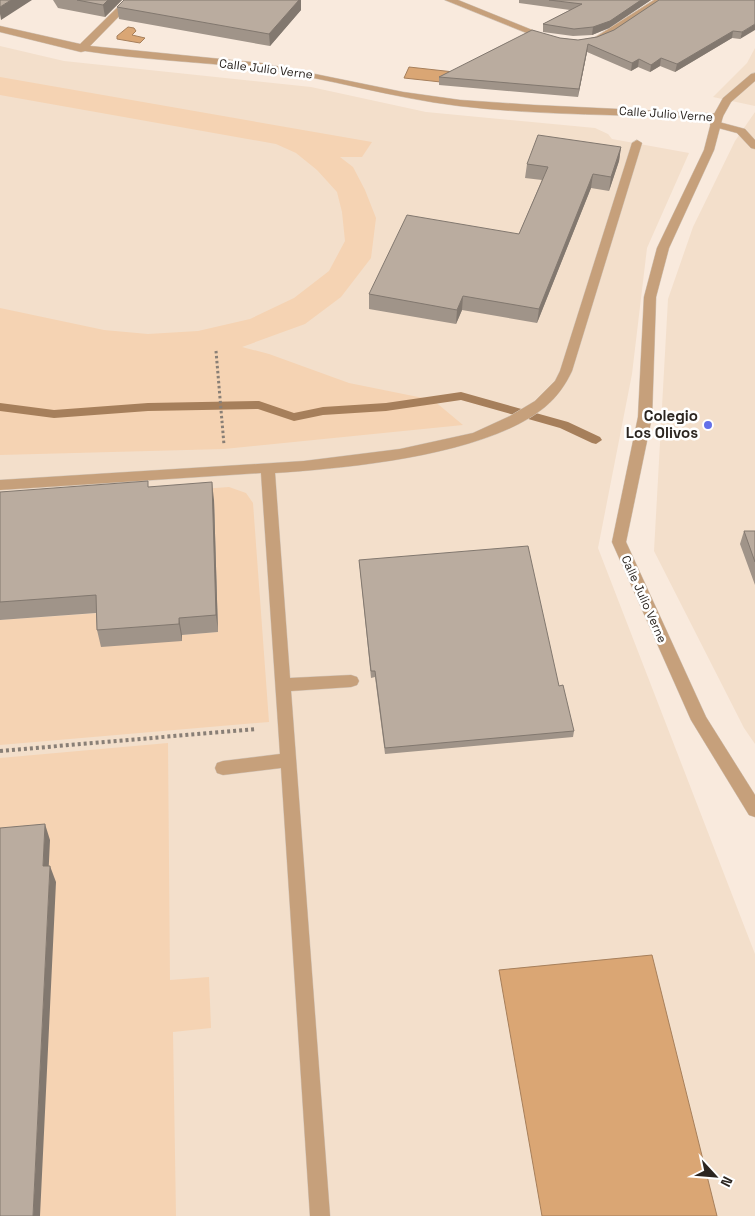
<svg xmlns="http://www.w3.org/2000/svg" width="755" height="1216" viewBox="0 0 755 1216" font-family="'Space Grotesk',sans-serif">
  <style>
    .built { fill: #f3dfcb }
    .green { fill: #f5d3b3 }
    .water { fill: #daa674; stroke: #a67f5b }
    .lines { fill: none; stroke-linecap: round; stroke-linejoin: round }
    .stream { fill: #a67f5b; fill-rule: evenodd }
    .lane-casing { stroke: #d4c7bb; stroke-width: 1 }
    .street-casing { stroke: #d4c7bb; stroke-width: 1 }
    .path-far1 { stroke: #897f76; stroke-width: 3; stroke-dasharray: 2.5 2.5; stroke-linecap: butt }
    .path { stroke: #897f76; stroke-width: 4; stroke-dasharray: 3 3; stroke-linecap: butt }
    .lane { fill: #c6a07b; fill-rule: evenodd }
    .street { fill: #c6a07b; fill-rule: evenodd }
    .wall { fill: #a09489 }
    .shaded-wall { fill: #82786f }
    .building { fill: #baac9f; stroke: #82786f }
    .poi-dot { fill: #6470e9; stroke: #fff; stroke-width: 2 }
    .labels { text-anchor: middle; stroke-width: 5; stroke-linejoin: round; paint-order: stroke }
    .far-street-label { font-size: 12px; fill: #2b2520; stroke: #fff }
    .poi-label { font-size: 15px; font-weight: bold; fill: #2b2520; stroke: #fff; text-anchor: end }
  </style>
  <rect width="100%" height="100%" fill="#f9eadd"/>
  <path class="built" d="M 0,46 L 64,61 L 311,87 L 426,112 L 595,128 L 608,134 L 612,139 L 689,153 L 647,248 L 632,374 L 598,548 L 755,954 L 755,1216 L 0,1216 Z
    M 755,48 L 755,106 L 713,97 L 747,63 Z
    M 755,112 L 755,744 L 744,728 L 654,551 L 668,299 L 693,227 L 735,141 Z"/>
  <path class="green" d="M 0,77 L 372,142 L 362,157 L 340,157 L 353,167 L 365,190 L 376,218 L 371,258 L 341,297 L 305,324 L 242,347 L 269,354 L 349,383 L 433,400 L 463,425 L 224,449 L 0,455 L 0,308 L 104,330 L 148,334 L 198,331 L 250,319 L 294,298 L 329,271 L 345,241 L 342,212 L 337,192 L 317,170 L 296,153 L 276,144 L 0,95 Z
    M 229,487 L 246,493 L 253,503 L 269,722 L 0,745 L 0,620 L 100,613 L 182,641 L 182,635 L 218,632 L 214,500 L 0,504 Z
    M 168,743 L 170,980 L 209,977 L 211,1028 L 173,1032 L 176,1216 L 40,1216 L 0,845 L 0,758 Z"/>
  <path class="water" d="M 128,27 L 134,28 L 136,31 L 132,35 L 145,38 L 140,43 L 117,39 L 117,36 Z
    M 409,67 L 454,72 L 450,83 L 404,78 Z
    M 652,955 L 717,1216 L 542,1216 L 499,970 Z"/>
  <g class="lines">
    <path class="stream" d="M 461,392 L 568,422 L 600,437 L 602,440 L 596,444 L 592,443 L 560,428 L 461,400 L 386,411 L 323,415 L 294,421 L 258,409 L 148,411 L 54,418 L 0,411 L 0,403 L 54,410 L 148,403 L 259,401 L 294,413 L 323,407 L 386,403 Z"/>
    <g class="lane-casing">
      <path id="lane" d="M 755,73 L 755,81 L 731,102 L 722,118 L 714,118 L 713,116 L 723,98 L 751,74 Z
        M 715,121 L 745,129 L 755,140 L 755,149 L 751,148 L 737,133 L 711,126 L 710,124 L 711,122 Z
        M 637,140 L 642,143 L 572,371 C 566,384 557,397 545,407 C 487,455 350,468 275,473 L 290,678 L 351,675 L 357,677 L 359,681 L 357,685 L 351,687 L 291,691 L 330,1216 L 310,1216 L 281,768 L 223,775 L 217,773 L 215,768 L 217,763 L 223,761 L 280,754 L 261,473 L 0,490 L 0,480 L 304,461 L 400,449 L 473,433 L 510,416 L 535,401 L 555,381 L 560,371 L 632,143 Z"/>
    </g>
    <g class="street-casing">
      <path id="street" d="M 125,0 L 135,0 L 90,46 L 261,63 L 403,92 L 460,100 L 534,105 L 722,114 L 723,116 L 714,150 L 669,248 L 656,297 L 652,417 L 626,542 L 706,717 L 755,795 L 755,817 L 749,815 L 691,720 L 612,542 L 638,417 L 644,297 L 657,248 L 704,150 L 712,119 C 628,114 543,116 459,106 C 392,98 328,78 262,69 C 203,62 143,60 85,51 L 81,52 L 0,32 L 0,26 L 80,44 Z
        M 445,0 L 458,0 L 552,38 L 550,40 L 544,40 Z
        M 654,0 L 666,0 L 599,42 L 596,43 L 591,40 Z"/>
    </g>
    <path class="path-far1" d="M 216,351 L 224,445"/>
    <path class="path" d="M 0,751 L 256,729"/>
    <use href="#lane" class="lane"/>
    <use href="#street" class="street"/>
  </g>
  <path class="wall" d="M 53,0 L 122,0 L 105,17 L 58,8 Z
    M 124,0 L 301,0 L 301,10 L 270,46 L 119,19 L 117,7 Z
    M 519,0 L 651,0 L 609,28 L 592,35 L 573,36 L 543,32 L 543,24 L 570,10 L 519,3 Z
    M 755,0 L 740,39 L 732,38 L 675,72 L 660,66 L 650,72 L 638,67 L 631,71 L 587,52 L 578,97 L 439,85 L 439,77 L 560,38 L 578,40 L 597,37 L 614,30 Z
    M 621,147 L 619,161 L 609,191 L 591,188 L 537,323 L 462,310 L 456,324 L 369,309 L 369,294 L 519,234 L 542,180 L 525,178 L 527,164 Z
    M 149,487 L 214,500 L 218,632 L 182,635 L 182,641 L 101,647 L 97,630 L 96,613 L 0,620 L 0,492 Z
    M 744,531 L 755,531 L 755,585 L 740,544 Z
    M 359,560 L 559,686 L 574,731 L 573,737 L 385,754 L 375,677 L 371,678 Z"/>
  <path class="shaded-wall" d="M 11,0 L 32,0 L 1,20 L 0,14 L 0,7 Z
    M 108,0 L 122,0 L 105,17 L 103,5 Z
    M 299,0 L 301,0 L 301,10 L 270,46 L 269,34 Z
    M 641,0 L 651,0 L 609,28 L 592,35 L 593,27 Z
    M 755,24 L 755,30 L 740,39 L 742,32 Z
    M 733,31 L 732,38 L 675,72 L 677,64 Z
    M 588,44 L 587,52 L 578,97 L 579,89 Z
    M 661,58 L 660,66 L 650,72 L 651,65 Z
    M 639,59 L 638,67 L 631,71 L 632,63 Z
    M 621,147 L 619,161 L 609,191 L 611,177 Z
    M 593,174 L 591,188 L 537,323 L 539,309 Z
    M 463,296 L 462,310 L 456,324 L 457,310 Z
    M 212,482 L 214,500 L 218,632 L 216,615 Z
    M 179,618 L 182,635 L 182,641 L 179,624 Z
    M 45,824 L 50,840 L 48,882 L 43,866 Z
    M 50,866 L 56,882 L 40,1216 L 33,1216 Z"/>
  <path class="building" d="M 0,0 L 11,0 L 0,7 Z
    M 77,0 L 108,0 L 103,5 Z
    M 124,0 L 299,0 L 269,34 L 117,7 Z
    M 549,0 L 641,0 L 610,21 L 593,27 L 574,29 L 543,24 L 582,4 Z
    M 659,0 L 755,0 L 755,24 L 742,32 L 733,31 L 677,64 L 661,58 L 651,65 L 639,59 L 632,63 L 588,44 L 579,89 L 439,77 L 532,30 L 560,38 L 578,40 L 597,37 L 614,30 Z
    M 538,135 L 621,147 L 611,177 L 593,174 L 539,309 L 463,296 L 457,310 L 369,294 L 407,215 L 519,234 L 548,167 L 527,164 Z
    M 148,481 L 148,487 L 212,482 L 216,615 L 179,618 L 179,624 L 97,630 L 96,595 L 0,602 L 0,492 Z
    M 744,531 L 755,531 L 755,562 Z
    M 528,546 L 559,686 L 563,685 L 574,731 L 385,748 L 375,671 L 371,671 L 359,560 Z
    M 45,824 L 43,866 L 50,866 L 33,1216 L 0,1216 L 0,828 Z"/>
  <circle class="poi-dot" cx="708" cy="425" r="5"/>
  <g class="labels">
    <g class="far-street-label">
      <text transform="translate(266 69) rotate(7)" y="4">Calle Julio Verne</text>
      <text transform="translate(666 114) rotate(4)" y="4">Calle Julio Verne</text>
      <text transform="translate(644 599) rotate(66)" y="4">Calle Julio Verne</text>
    </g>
    <g class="poi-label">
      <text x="698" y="421">Colegio<tspan x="698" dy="17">Los Olivos</tspan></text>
    </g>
  </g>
  <g transform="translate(715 1176) rotate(116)" stroke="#ffffff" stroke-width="4" paint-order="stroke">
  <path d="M0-4L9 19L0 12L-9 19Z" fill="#2b2520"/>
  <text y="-8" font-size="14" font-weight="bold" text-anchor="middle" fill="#2b2520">N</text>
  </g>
</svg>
